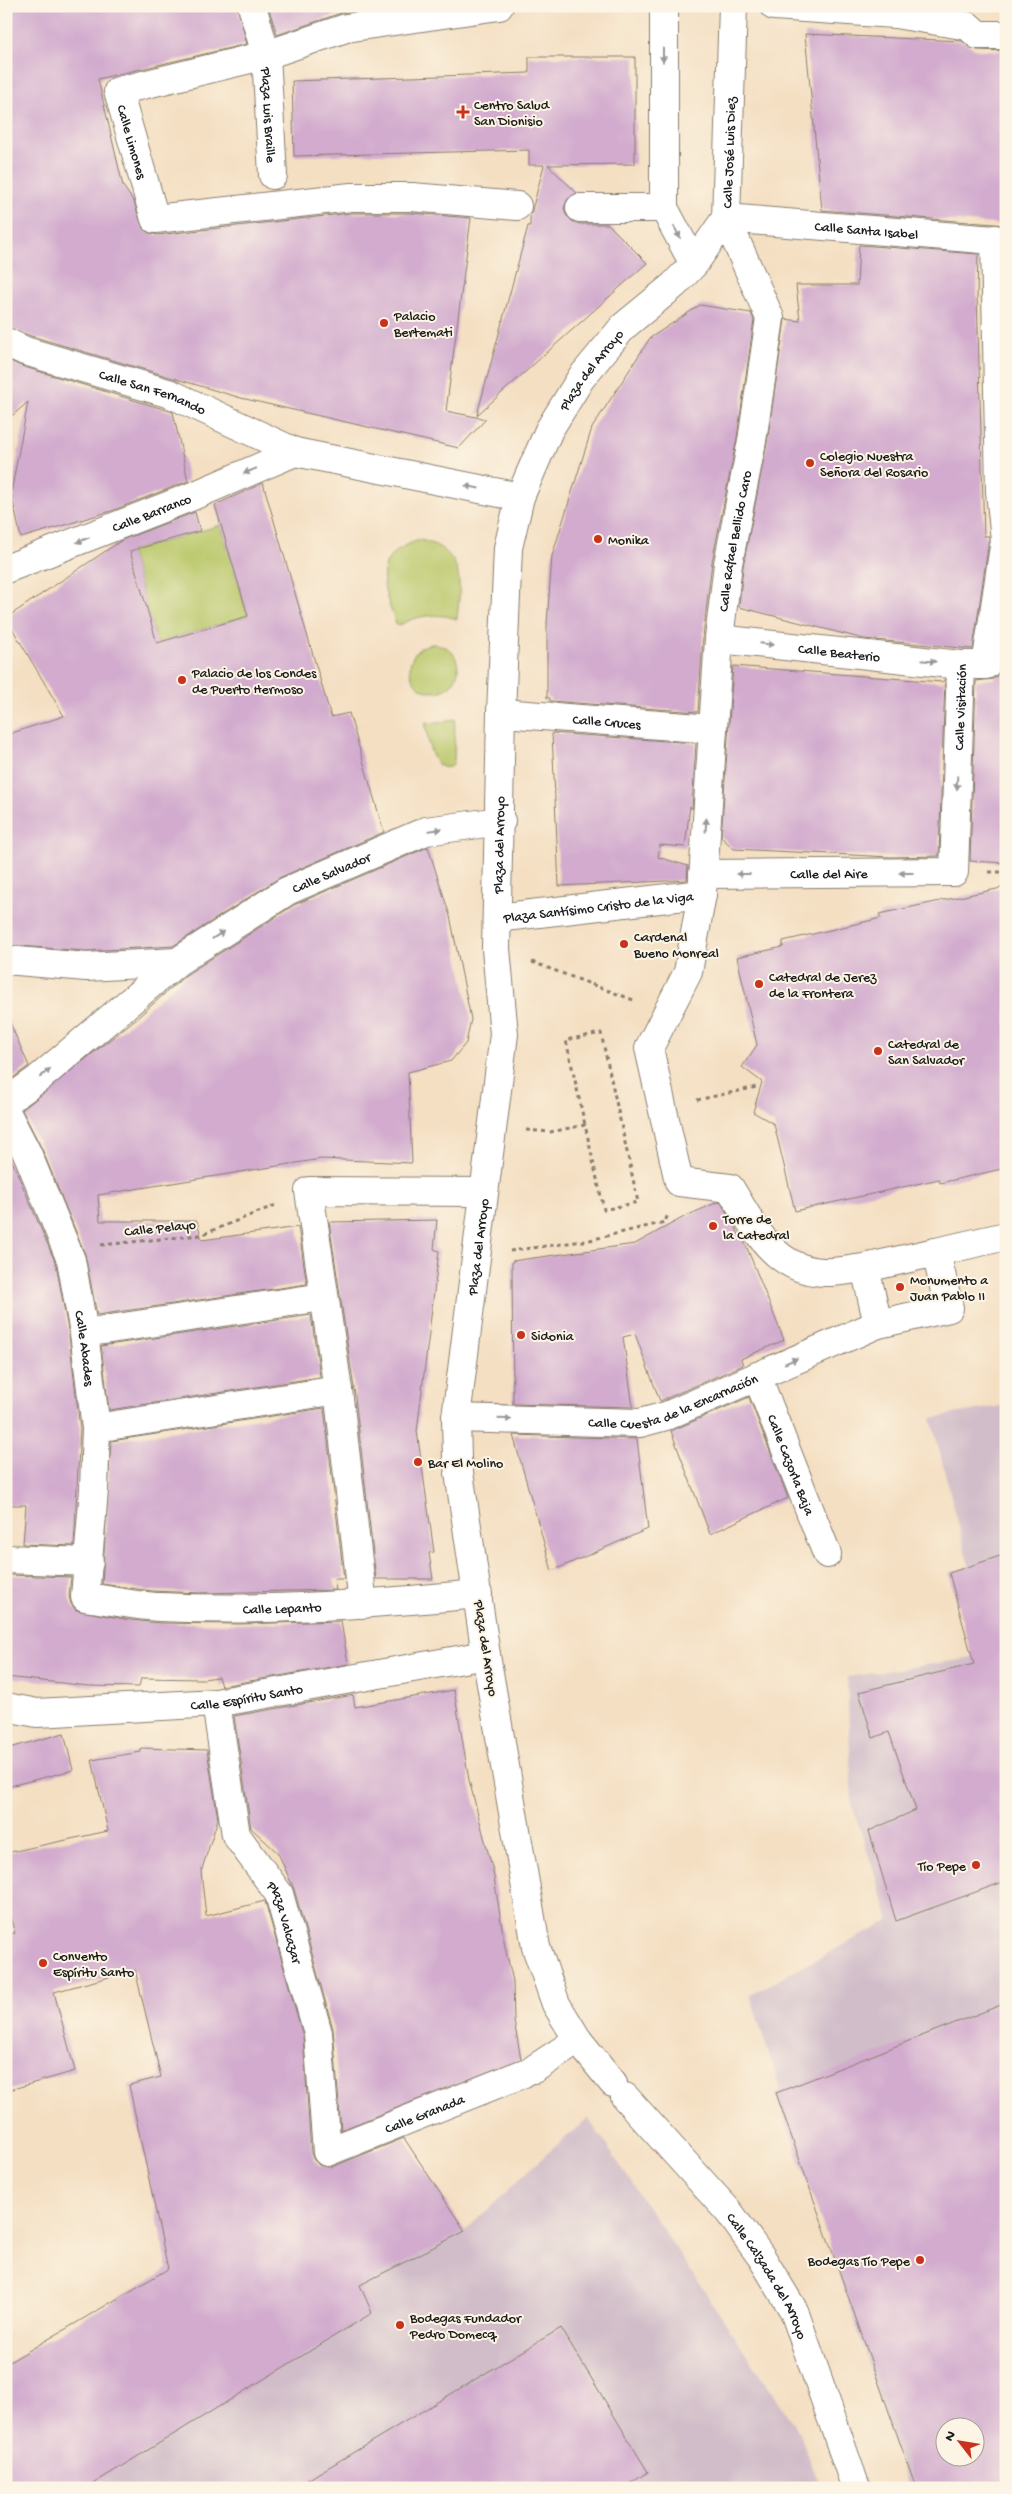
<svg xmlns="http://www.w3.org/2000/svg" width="1012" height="2494" viewBox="0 0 1012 2494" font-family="'Gochi Hand',sans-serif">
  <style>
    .industrial { fill: #d1bdc9; fill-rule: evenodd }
    .green { fill: #bac86a; stroke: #6b7243 }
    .building { fill: #d2abce; fill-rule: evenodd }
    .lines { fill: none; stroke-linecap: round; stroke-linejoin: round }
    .minor-casing { stroke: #887e6f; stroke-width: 30 }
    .path { stroke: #887e6f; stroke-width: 3; stroke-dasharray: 4 4; stroke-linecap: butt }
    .minor { stroke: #fff; stroke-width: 28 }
    .oneway { fill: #999 }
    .poi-dot { fill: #c8321e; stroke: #fcf5e5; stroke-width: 2 }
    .labels { text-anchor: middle; stroke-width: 4; stroke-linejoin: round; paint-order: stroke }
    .poi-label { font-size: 14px; fill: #1c1c1c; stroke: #fcf5e5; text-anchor: start }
    .street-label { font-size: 14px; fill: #1c1c1c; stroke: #fcf5e5 }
  </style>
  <rect width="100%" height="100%" fill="#fcf5e5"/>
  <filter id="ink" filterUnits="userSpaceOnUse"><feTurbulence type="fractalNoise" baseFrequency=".02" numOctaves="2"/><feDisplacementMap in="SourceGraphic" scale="10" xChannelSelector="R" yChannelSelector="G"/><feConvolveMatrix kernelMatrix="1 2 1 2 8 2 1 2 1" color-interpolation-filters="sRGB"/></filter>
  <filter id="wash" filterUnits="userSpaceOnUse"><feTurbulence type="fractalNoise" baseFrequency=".0096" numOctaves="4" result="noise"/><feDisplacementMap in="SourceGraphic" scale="20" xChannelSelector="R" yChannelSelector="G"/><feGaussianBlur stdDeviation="1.12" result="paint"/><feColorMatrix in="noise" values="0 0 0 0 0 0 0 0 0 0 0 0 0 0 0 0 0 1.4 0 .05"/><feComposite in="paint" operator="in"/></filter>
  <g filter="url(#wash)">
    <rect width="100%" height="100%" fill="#f4dfc2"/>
    <path class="industrial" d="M 1006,1405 L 1006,2488 L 908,2488 L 750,1995 L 890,1920 L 852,1805 L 847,1677 L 992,1655 L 931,1418 ZM 944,2426 L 974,2426 L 974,2456 L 944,2456 Z
      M 310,2106 L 319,2220 L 355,2287 L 465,2231 L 540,2160 L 588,2118 L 799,2432 L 821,2488 L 6,2488 L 6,2364 L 168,2269 L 144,2146 Z"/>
    <path class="green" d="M 221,525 L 248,616 L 157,643 L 130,551 Z
      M 420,540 C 465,550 461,582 457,619 C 434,612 417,616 397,626 C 382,587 369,555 420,540 Z
      M410 668a24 24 0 1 1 48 0a24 24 0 1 1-48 0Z
      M 455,719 L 454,760 L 452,766 C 430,775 428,736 425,722 L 437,723 Z"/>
    <g id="blocks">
      <path class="building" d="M 6,6 L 237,6 L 247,44 L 98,79 L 123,186 L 134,202 L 143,229 L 149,233 L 157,235 L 352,213 L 411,213 L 471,218 L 446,411 L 486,419 L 459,448 L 241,398 L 31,336 L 6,327 Z
        M 268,6 L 358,6 L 359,10 L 341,13 L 277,35 Z
        M 805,34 L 962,41 L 977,50 L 1006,51 L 1006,225 L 822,210 Z
        M 529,57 L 635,57 L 635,164 L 548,165 L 577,193 L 567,200 L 564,208 L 566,215 L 572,221 L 580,224 L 608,224 L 647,263 L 477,415 L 528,226 L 530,226 L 530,218 L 544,165 L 529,165 L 529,150 L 294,156 L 292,81 L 529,73 Z
        M 859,245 L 978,254 L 977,295 L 984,536 L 989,536 L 989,540 L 973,649 L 864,639 L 739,607 L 743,566 L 767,443 L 785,319 L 800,321 L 796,285 L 857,285 Z
        M 700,305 L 751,313 L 754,320 L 737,438 L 712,562 L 703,637 L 698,712 L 550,701 L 550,698 L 547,698 L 547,623 L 552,556 L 592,428 L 650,338 Z
        M 6,359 L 21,366 L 173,412 L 188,481 L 111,511 L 21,538 L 11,493 L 28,402 L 6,421 Z
        M 263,483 L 331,717 L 349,713 L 384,832 L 279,878 L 173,946 L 86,951 L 6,945 L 6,735 L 64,716 L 6,618 L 122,540 L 195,512 L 200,531 L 130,551 L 157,643 L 248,616 L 215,505 Z
        M 1006,639 L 1006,863 L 970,861 L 976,681 L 993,679 L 999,674 Z
        M 733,666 L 942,682 L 945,679 L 939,856 L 890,857 L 734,849 L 721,837 Z
        M 552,733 L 696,743 L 692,809 L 690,806 L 685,847 L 660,845 L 658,857 L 688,866 L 687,880 L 559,886 Z
        M 428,847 L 450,916 L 471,1019 L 466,1043 L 451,1061 L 408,1072 L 412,1163 L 321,1159 L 98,1195 L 100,1221 L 197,1221 L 202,1240 L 298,1227 L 307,1284 L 97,1315 L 85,1254 L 42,1149 L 22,1110 L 138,1017 L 186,975 L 294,905 Z
        M 1006,887 L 1006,1168 L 940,1183 L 939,1179 L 795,1211 L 774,1124 L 753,1112 L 762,1082 L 742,1067 L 757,1045 L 737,957 L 783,947 L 783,941 L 881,918 L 879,914 Z
        M 6,1014 L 29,1066 L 6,1083 Z
        M 6,1147 L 56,1264 L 69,1335 L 80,1429 L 74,1546 L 23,1544 L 26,1505 L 6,1505 Z
        M 718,1202 L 721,1203 L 740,1236 L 743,1238 L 784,1340 L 741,1359 L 743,1365 L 660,1401 L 635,1334 L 623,1337 L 633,1407 L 513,1404 L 512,1261 L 635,1244 L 686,1216 Z
        M 437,1220 L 434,1249 L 439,1251 L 417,1431 L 434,1552 L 429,1553 L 433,1579 L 376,1579 L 354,1388 L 329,1222 Z
        M 311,1315 L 320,1377 L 109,1410 L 101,1346 Z
        M 749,1397 L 788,1498 L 710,1534 L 671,1431 Z
        M 324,1408 L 344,1579 L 334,1579 L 336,1590 L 200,1593 L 152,1591 L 102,1584 L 111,1441 Z
        M 513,1435 L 637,1439 L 648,1529 L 552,1571 Z
        M 1006,1554 L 1006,1881 L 896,1921 L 869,1831 L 916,1810 L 889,1732 L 873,1738 L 859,1692 L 974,1664 L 949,1573 Z
        M 6,1575 L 71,1577 L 69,1596 L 71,1604 L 76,1610 L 130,1620 L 159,1623 L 240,1624 L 341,1621 L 348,1664 L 221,1686 L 218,1677 L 203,1679 L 141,1678 L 139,1687 L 89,1686 L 6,1677 Z
        M 454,1690 L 469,1780 L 493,1871 L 505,1947 L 513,1981 L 514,2021 L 521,2059 L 341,2130 L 333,2029 L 294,1889 L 278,1853 L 251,1828 L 234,1716 L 353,1695 L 355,1707 Z
        M 64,1733 L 73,1770 L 6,1787 L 6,1749 Z
        M 141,1748 L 207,1750 L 218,1819 L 201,1872 L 206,1916 L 265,1901 L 303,2036 L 311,2153 L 314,2160 L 319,2165 L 332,2167 L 404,2138 L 465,2231 L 360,2285 L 372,2313 L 86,2488 L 6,2488 L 6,2364 L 168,2269 L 129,2085 L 161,2077 L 135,1970 L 54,1992 L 75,2071 L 6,2091 L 6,1935 L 15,1933 L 6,1905 L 6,1853 L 108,1831 L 92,1760 L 141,1752 Z
        M 1006,2003 L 1006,2488 L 916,2488 L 776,2093 ZM 944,2426 L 974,2426 L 974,2456 L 944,2456 Z
        M 561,2328 L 648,2472 L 623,2488 L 294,2488 Z"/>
    </g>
  </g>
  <g filter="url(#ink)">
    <use href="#blocks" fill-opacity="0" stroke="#887e6f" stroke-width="1"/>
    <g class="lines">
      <g class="minor-casing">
        <g id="minor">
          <path id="s1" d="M 252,6 L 266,55 L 273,175"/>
          <path id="s2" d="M 499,6 L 346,28 L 266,55 L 118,91 L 155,219 L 351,197 L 412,197 L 517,206"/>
          <path d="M 664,6 L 664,208 L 694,264"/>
          <path d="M 774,6 L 895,14 L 968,26 L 978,35 L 1006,35"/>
          <path d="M 580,208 L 664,208"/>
          <path id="s3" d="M 6,342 L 25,351 L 171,394 L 295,452 L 520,497"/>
          <path id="s4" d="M 6,569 L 193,496 L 295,452"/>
          <path id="s5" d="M 719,639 L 961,665 L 986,665 L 1005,540 L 1000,491 L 995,239"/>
          <path id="s6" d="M 501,713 L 712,729"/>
          <path id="s7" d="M 703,874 L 954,872 L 961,665"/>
          <path id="s8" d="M 497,918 L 702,894"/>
          <path d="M 6,960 L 86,967 L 177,962"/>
          <path id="s9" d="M 6,1102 L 38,1079 L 177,962 L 287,891 L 426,831 L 501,821"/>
          <path id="s10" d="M 6,1112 L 28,1155 L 71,1260 L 84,1333 L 96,1428 L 94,1490 L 85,1597 C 110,1600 135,1606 160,1607 C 267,1612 372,1604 478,1594"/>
          <path d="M 936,1252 L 949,1308 L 878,1324 L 865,1268 Z"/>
          <path d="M 936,1252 L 1006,1236"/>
          <path id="s11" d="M 865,1268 C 852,1269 837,1273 823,1272 C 773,1270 753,1225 730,1188 L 679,1182 L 649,1048 L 688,972 L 702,894 L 719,639 L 728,564 L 752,441 L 770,318 L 726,218 L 1006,241"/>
          <path d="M 84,1333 L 323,1297"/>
          <path id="s12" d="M 757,1376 L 827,1554"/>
          <path id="s13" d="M 456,1418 L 640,1423 L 666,1416 L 878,1324"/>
          <path d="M 96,1428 L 338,1390"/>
          <path d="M 6,1559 L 89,1562"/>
          <path d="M 363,1604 L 338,1390 L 309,1191 L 483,1192"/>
          <path id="s14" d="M 216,1703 L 236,1835 L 279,1894 L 318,2033 L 327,2152 L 522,2074"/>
          <path id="s15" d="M 6,1707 L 37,1713 L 216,1703 L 486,1655"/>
          <path d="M 534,2069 L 578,2040"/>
          <path id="s16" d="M 613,2083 L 578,2040 L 556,2004 L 536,1947 L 486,1655 L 457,1459 L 456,1418 L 504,1034 L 496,949 L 501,713 L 508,548 L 520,497 L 549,430 L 581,378 L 624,326 L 674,285 L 694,264 L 726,218 L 733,6"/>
          <path id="s17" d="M 625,2097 L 729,2212 L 762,2258 L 794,2311 L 856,2488"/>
        </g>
      </g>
      <path class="path" d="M 989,872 L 1006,872
        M 532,962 L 636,1001
        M 697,1100 L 757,1087
        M 526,1130 L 550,1132 L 585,1125 L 604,1210 L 638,1202 L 601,1033 L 566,1040 L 585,1125
        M 101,1245 L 201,1235 L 276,1205
        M 510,1251 L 590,1240 L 665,1222 L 668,1214"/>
      <use href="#minor" class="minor"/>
    </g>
    <defs><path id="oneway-solid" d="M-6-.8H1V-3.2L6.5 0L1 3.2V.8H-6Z" transform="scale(1.25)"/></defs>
    <g class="oneway">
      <use href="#oneway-solid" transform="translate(663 55) rotate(90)"/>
      <use href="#oneway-solid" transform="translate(677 232) rotate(62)"/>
      <use href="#oneway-solid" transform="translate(250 471) rotate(157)"/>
      <use href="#oneway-solid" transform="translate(472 487) rotate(-169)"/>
      <use href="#oneway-solid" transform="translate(83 540) rotate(158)"/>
      <use href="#oneway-solid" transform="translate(767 644) rotate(6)"/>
      <use href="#oneway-solid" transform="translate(929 661) rotate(6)"/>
      <use href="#oneway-solid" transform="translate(957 783) rotate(92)"/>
      <use href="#oneway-solid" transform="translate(706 825) rotate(-86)"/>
      <use href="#oneway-solid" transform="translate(435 830) rotate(-8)"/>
      <use href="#oneway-solid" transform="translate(906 873) rotate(180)"/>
      <use href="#oneway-solid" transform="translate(743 874) rotate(180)"/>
      <use href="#oneway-solid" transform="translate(218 935) rotate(-34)"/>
      <use href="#oneway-solid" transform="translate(45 1073) rotate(-40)"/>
      <use href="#oneway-solid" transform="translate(791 1361) rotate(-23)"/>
      <use href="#oneway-solid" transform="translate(505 1419) rotate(1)"/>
    </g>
  </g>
  <g class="poi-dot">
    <path d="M460.5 104.5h5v5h5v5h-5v5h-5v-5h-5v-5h5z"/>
    <circle cx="384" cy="323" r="5"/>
    <circle cx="810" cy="463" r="5"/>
    <circle cx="598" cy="539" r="5"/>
    <circle cx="182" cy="680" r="5"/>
    <circle cx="624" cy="944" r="5"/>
    <circle cx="759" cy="984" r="5"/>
    <circle cx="878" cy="1051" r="5"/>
    <circle cx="713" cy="1226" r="5"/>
    <circle cx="900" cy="1287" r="5"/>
    <circle cx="521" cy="1335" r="5"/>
    <circle cx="418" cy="1462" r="5"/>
    <circle cx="976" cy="1865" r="5"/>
    <circle cx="43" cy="1963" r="5"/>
    <circle cx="920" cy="2260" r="5"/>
    <circle cx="400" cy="2325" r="5"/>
  </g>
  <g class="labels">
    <g class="poi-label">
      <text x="474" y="109">Centro Salud<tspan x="474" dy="16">San Dionisio</tspan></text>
      <text x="394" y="320">Palacio<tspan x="394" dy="16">Bertemati</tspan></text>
      <text x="820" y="460">Colegio Nuestra<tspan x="820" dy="16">Señora del Rosario</tspan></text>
      <text x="608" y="544">Monika</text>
      <text x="192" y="677">Palacio de los Condes<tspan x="192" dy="16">de Puerto Hermoso</tspan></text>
      <text x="634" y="941">Cardenal<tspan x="634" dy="16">Bueno Monreal</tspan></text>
      <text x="769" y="981">Catedral de Jerez<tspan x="769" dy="16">de la Frontera</tspan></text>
      <text x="888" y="1048">Catedral de<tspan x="888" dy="16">San Salvador</tspan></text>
      <text x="723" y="1223">Torre de<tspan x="723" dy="16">la Catedral</tspan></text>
      <text x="910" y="1284">Monumento a<tspan x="910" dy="16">Juan Pablo II</tspan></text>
      <text x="531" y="1340">Sidonia</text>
      <text x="428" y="1467">Bar El Molino</text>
      <text x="966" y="1870" text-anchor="end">Tío Pepe</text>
      <text x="53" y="1960">Convento<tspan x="53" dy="16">Espíritu Santo</tspan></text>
      <text x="910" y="2265" text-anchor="end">Bodegas Tío Pepe</text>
      <text x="410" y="2322">Bodegas Fundador<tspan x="410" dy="16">Pedro Domecq</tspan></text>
    </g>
    <g class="street-label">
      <text dy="5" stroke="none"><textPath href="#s1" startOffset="111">Plaza Luis Braille</textPath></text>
      <text dy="5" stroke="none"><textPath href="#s2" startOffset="444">Calle Limones</textPath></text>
      <text dy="5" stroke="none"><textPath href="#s16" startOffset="2036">Calle José Luis Diez</textPath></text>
      <text dy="5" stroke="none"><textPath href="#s11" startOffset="1358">Calle Santa Isabel</textPath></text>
      <text dy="5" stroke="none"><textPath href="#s16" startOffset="1766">Plaza del Arroyo</textPath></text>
      <text dy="5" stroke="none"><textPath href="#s3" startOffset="155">Calle San Fernando</textPath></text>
      <text dy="5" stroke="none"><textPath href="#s4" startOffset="156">Calle Barranco</textPath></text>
      <text dy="5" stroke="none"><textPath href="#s11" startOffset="882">Calle Rafael Bellido Caro</textPath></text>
      <text dy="5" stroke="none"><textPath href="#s5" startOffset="121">Calle Beaterio</textPath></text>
      <text dy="5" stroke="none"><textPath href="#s7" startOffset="416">Calle Visitación</textPath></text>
      <text dy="5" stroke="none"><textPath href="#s6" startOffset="106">Calle Cruces</textPath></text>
      <text dy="5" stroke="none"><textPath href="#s16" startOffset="1270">Plaza del Arroyo</textPath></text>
      <text dy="5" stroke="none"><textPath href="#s9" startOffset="400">Calle Salvador</textPath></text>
      <text dy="5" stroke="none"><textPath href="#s7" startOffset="126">Calle del Aire</textPath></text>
      <text dy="5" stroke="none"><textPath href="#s8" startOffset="102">Plaza Santísimo Cristo de la Viga</textPath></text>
      <text transform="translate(160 1227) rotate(-6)" y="5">Calle Pelayo</text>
      <text dy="5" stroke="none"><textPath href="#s16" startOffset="866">Plaza del Arroyo</textPath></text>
      <text dy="5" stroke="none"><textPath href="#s10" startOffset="251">Calle Abades</textPath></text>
      <text dy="5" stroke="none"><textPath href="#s13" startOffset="221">Calle Cuesta de la Encarnación</textPath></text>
      <text dy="5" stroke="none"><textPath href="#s12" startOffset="95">Calle Cazorla Baja</textPath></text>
      <text dy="5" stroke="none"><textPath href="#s10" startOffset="699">Calle Lepanto</textPath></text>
      <text transform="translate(487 1648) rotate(81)" y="5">Plaza del Arroyo</text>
      <text dy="5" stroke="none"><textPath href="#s15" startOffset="242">Calle Espíritu Santo</textPath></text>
      <text dy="5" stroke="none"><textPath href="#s14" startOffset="235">Plaza Valcazar</textPath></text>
      <text dy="5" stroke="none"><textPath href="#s14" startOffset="575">Calle Granada</textPath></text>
      <text dy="5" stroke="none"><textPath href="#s17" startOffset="230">Calle Calzada del Arroyo</textPath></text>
    </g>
  </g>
  <rect width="1012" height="2494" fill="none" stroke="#fcf5e5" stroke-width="25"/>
  <g transform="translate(960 2442) rotate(301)"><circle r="24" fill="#fcf5e5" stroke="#a29e95"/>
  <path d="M0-4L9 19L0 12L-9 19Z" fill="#c8321e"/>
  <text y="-8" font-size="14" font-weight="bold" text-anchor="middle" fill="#1c1c1c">N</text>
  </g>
</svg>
